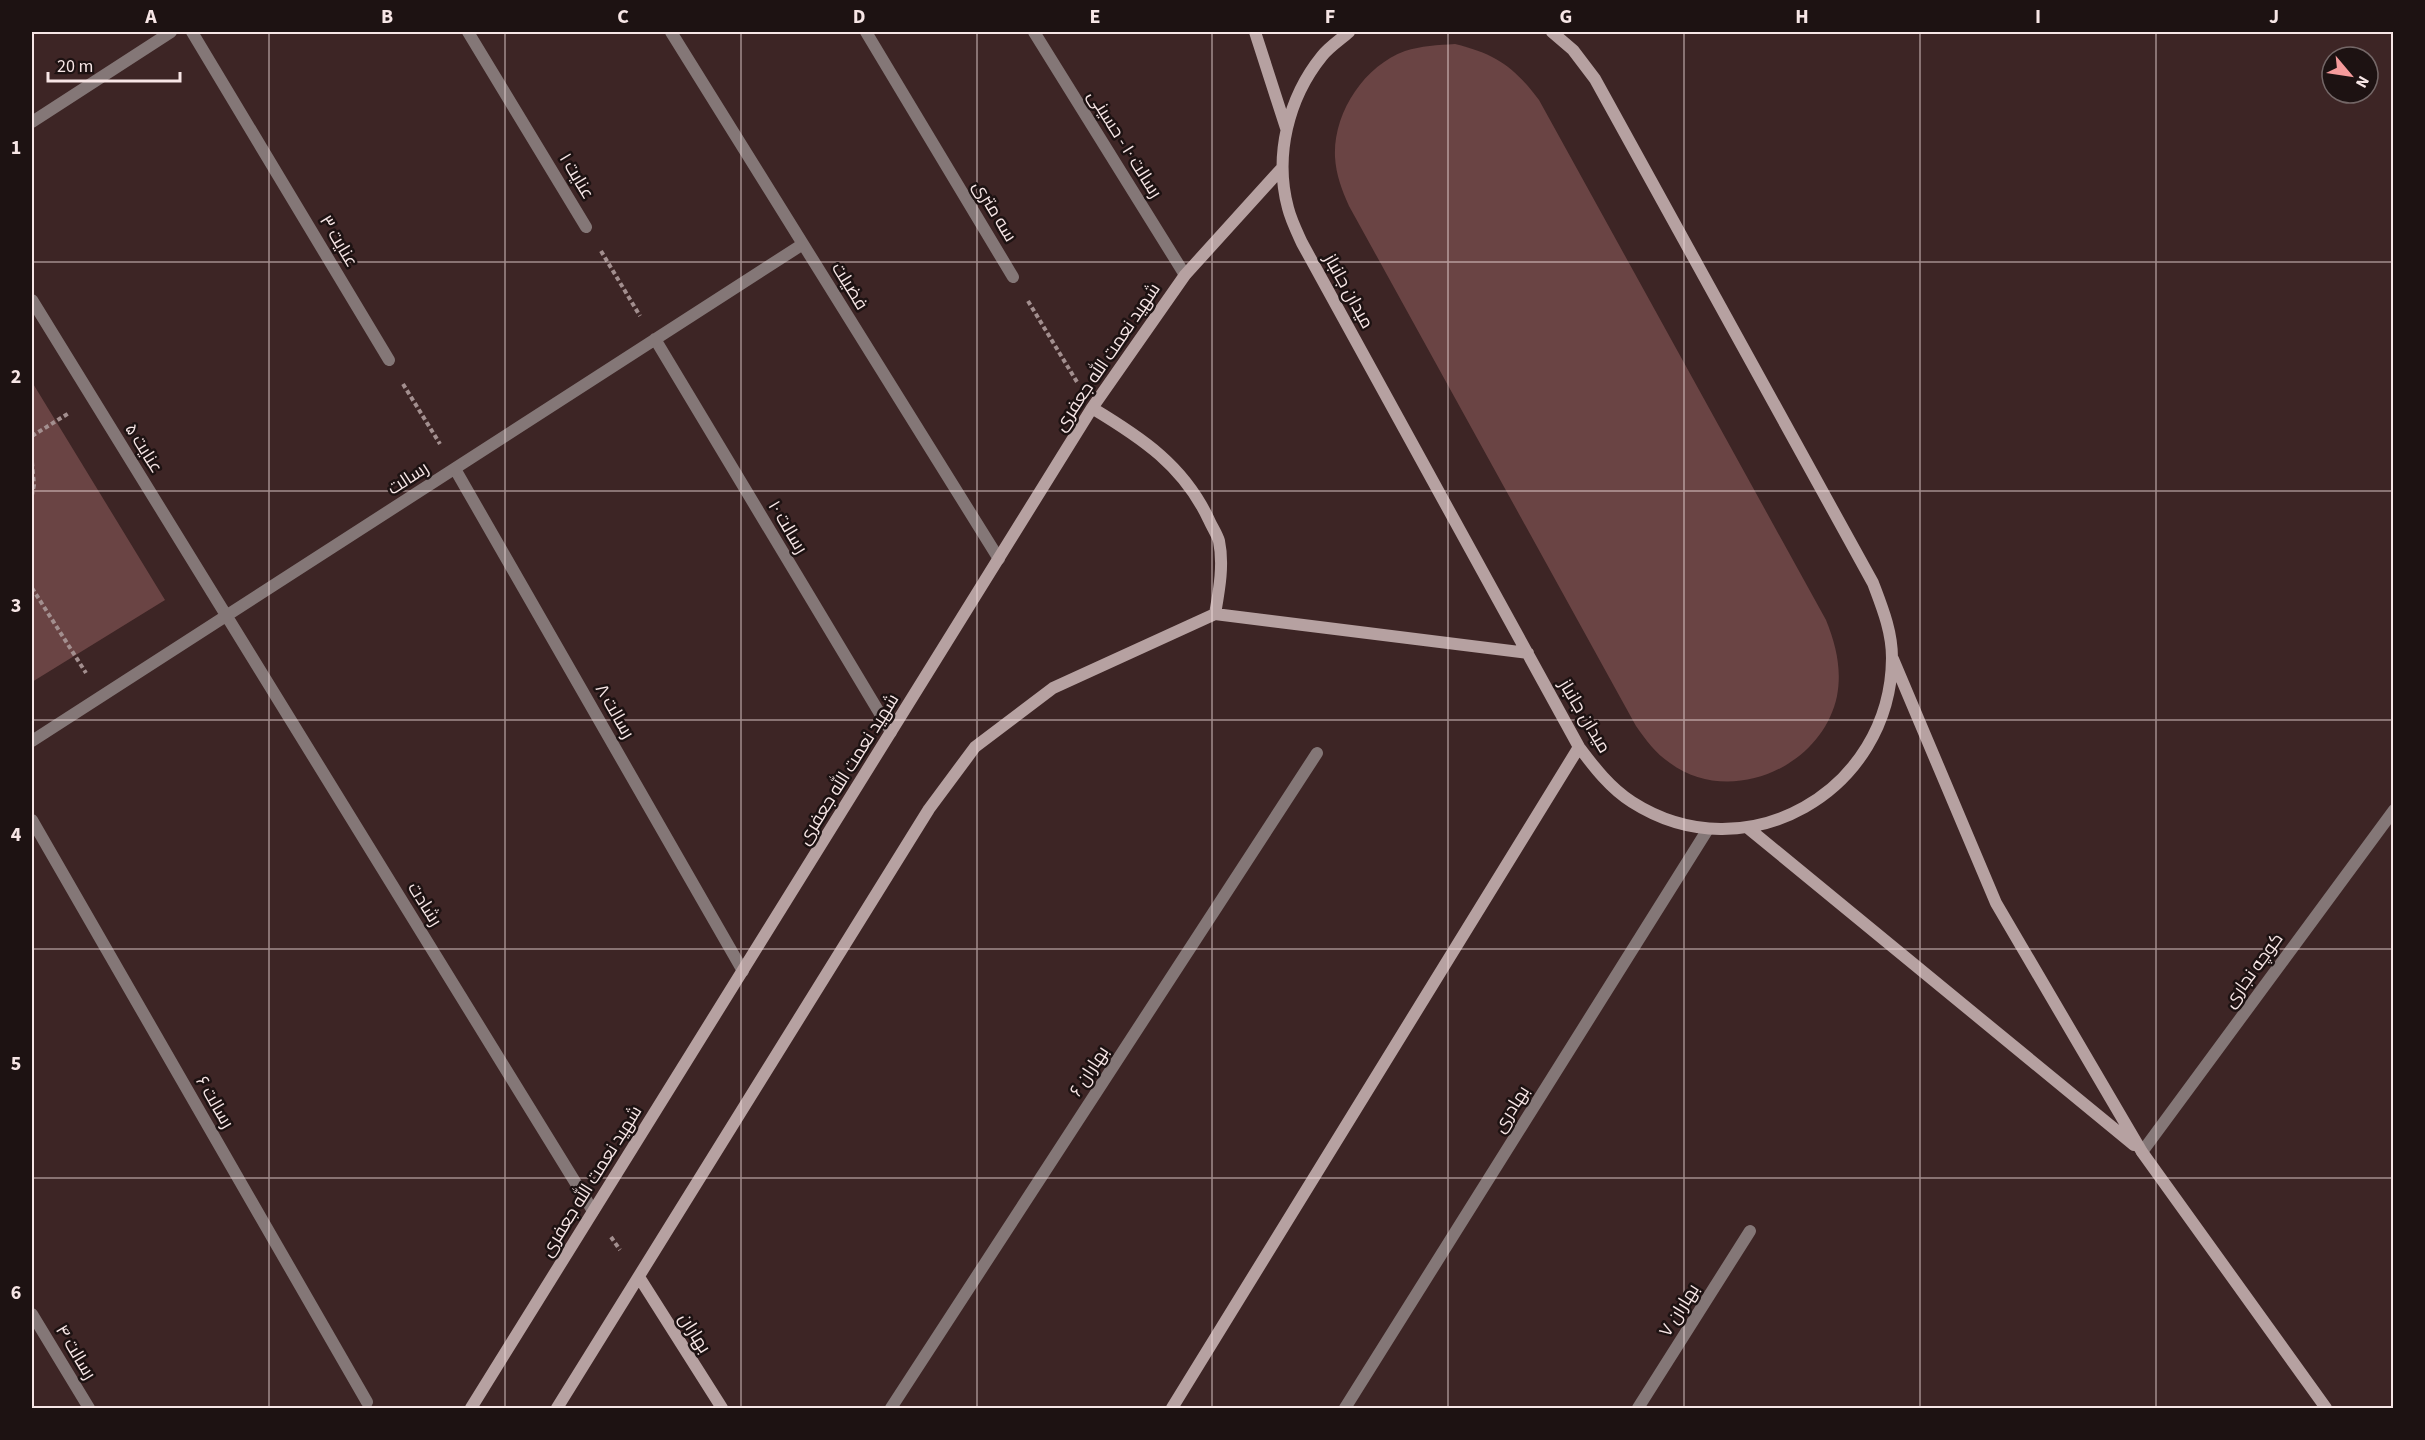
<svg xmlns="http://www.w3.org/2000/svg" width="2425" height="1440" viewBox="0 0 2425 1440" font-family="'Source Sans 3',Cairo,sans-serif">
  <style>
    .green { fill: #6a4444 }
    .lines { fill: none; stroke-linecap: round; stroke-linejoin: round }
    .path { stroke: #a38f8f; stroke-width: 4; stroke-dasharray: 4.5 3; stroke-linecap: butt }
    .street { stroke: #847777; stroke-width: 12 }
    .secondary { stroke: #b6a1a1; stroke-width: 12 }
    .grid { fill: none; stroke: #f7e6e6; stroke-width: 1.5; stroke-opacity: 0.55 }
    .labels { text-anchor: middle; stroke-width: 5; stroke-linejoin: round; paint-order: stroke }
    .street-label { font-size: 18px; fill: #f7e6e6; stroke: #1d1212 }
    .neatline { fill: none; stroke: #f7e6e6; stroke-width: 2 }
    .grid-label { font-size: 20px; text-anchor: middle; font-weight: bold; fill: #f7e6e6 }
  </style>
  <rect width="100%" height="100%" fill="#3d2525"/>
  <path class="green" d="M 1455,44 C 1496,54 1514,67 1539,100 L 1826,620 C 1836,645 1842,669 1837,696 C 1822,768 1729,807 1670,763 C 1655,753 1646,740 1636,726 L 1349,206 C 1342,190 1336,175 1335,157 C 1333,113 1364,66 1405,51 C 1421,46 1438,45 1455,44 Z
    M 32,382 L 165,600 L 32,682 Z"/>
  <g class="lines">
    <path class="path" d="M 601,251 L 640,316
      M 1028,301 L 1077,382
      M 403,384 L 440,444
      M 32,436 L 69,413
      M 32,462 L 34,485 L 32,495
      M 32,588 L 86,673
      M 611,1237 L 620,1250"/>
    <path class="street" d="M 192,32 L 389,360
      M 468,32 L 586,227
      M 671,32 L 999,559
      M 866,32 L 1013,277
      M 1034,32 L 1185,275
      M 32,122 L 171,32
      M 32,300 L 593,1211
      M 655,339 L 891,732
      M 455,469 L 743,971
      M 32,741 L 803,244
      M 32,820 L 367,1402
      M 2142,1152 L 2394,810
      M 32,1314 L 89,1408
      M 891,1408 L 1317,753
      M 1345,1408 L 1708,829
      M 1638,1408 L 1750,1231"/>
    <path class="secondary" d="M 1255,32 L 1286,128
      M 1349,32 C 1340,40 1329,47 1322,56 C 1288,98 1274,156 1288,208 C 1291,220 1297,232 1302,243 L 1579,747 C 1594,767 1610,788 1632,802 C 1746,875 1891,791 1892,658 C 1892,631 1882,607 1873,583 L 1595,79 L 1573,50 L 1552,32
      M 1092,408 C 1142,438 1184,466 1209,520 C 1212,527 1217,534 1219,541 C 1224,565 1219,591 1215,614
      M 1893,659 L 1996,903 L 2142,1152 L 2326,1408
      M 1748,828 L 2134,1145
      M 639,1277 L 722,1408
      M 471,1408 L 1092,408 L 1185,275 L 1282,168
      M 557,1408 L 929,809 L 975,747 L 1053,688 L 1215,614 L 1528,653
      M 1172,1408 L 1579,747"/>
  </g>
  <path class="grid" d="M 269,32 L 269,1408M 505,32 L 505,1408M 741,32 L 741,1408M 977,32 L 977,1408M 1212,32 L 1212,1408M 1448,32 L 1448,1408M 1684,32 L 1684,1408M 1920,32 L 1920,1408M 2156,32 L 2156,1408M 32,262 L 2394,262M 32,491 L 2394,491M 32,720 L 2394,720M 32,949 L 2394,949M 32,1178 L 2394,1178"/>
  <g class="labels">
    <g class="street-label">
      <text transform="translate(1125 144) rotate(58)" y="6">رسالت ۱۰ - حسینی</text>
      <text transform="translate(577 176) rotate(59)" y="6">عنایت ۱</text>
      <text transform="translate(995 211) rotate(59)" y="6">سه متری</text>
      <text transform="translate(339 241) rotate(59)" y="6">عنایت ۳</text>
      <text transform="translate(850 286) rotate(58)" y="6">فضیلت</text>
      <text transform="translate(1349 291) rotate(61)" y="6">میدان جانباز</text>
      <text transform="translate(1107 357) rotate(-56)" y="6">شهید نعمت الله جعفری</text>
      <text transform="translate(144 448) rotate(58)" y="6">عنایت ۵</text>
      <text transform="translate(408 478) rotate(-33)" y="6">رسالت</text>
      <text transform="translate(788 527) rotate(59)" y="6">رسالت ۱۰</text>
      <text transform="translate(615 711) rotate(60)" y="6">رسالت ۸</text>
      <text transform="translate(1585 716) rotate(59)" y="6">میدان جانباز</text>
      <text transform="translate(848 769) rotate(-58)" y="6">شهید نعمت الله جعفری</text>
      <text transform="translate(425 904) rotate(58)" y="6">رشادت</text>
      <text transform="translate(2253 970) rotate(-54)" y="6">کوچه نجاری</text>
      <text transform="translate(1089 1071) rotate(-57)" y="6">بهاران ۶</text>
      <text transform="translate(215 1102) rotate(60)" y="6">رسالت ۶</text>
      <text transform="translate(1511 1109) rotate(-58)" y="6">بهادری</text>
      <text transform="translate(591 1181) rotate(-58)" y="6">شهید نعمت الله جعفری</text>
      <text transform="translate(1679 1310) rotate(-58)" y="6">بهاران ۷</text>
      <text transform="translate(695 1333) rotate(58)" y="6">بهاران</text>
      <text transform="translate(76 1352) rotate(59)" y="6">رسالت ۴</text>
    </g>
  </g>
  <rect width="2425" height="1440" fill="none" stroke="#1d1212" stroke-width="66"/>
  <g transform="translate(2350 75) rotate(119)"><circle r="28" fill="#1d1212" stroke="#746767" stroke-width="1.5"/>
  <path d="M0-4.5L10 22L0 15L-10 22Z" fill="#f59b9c"/>
  <text y="-9" font-size="16" font-weight="bold" text-anchor="middle" fill="#f7e6e6">N</text>
  </g>
  <path d="M48 72v9h132v-9" fill="none" stroke="#f7e6e6" stroke-width="3"/>
  <text x="57" y="72" font-size="18" fill="#f7e6e6" stroke="#1d1212" stroke-width="4.5" paint-order="stroke">20 m</text>
  <rect x="33" y="33" width="2359" height="1374" class="neatline"/>
  <g class="grid-label">
    <text x="151" y="23">A</text>
    <text x="387" y="23">B</text>
    <text x="623" y="23">C</text>
    <text x="859" y="23">D</text>
    <text x="1095" y="23">E</text>
    <text x="1330" y="23">F</text>
    <text x="1566" y="23">G</text>
    <text x="1802" y="23">H</text>
    <text x="2038" y="23">I</text>
    <text x="2274" y="23">J</text>
    <text x="16" y="154">1</text>
    <text x="16" y="383">2</text>
    <text x="16" y="612">3</text>
    <text x="16" y="841">4</text>
    <text x="16" y="1070">5</text>
    <text x="16" y="1299">6</text>
  </g>
</svg>
